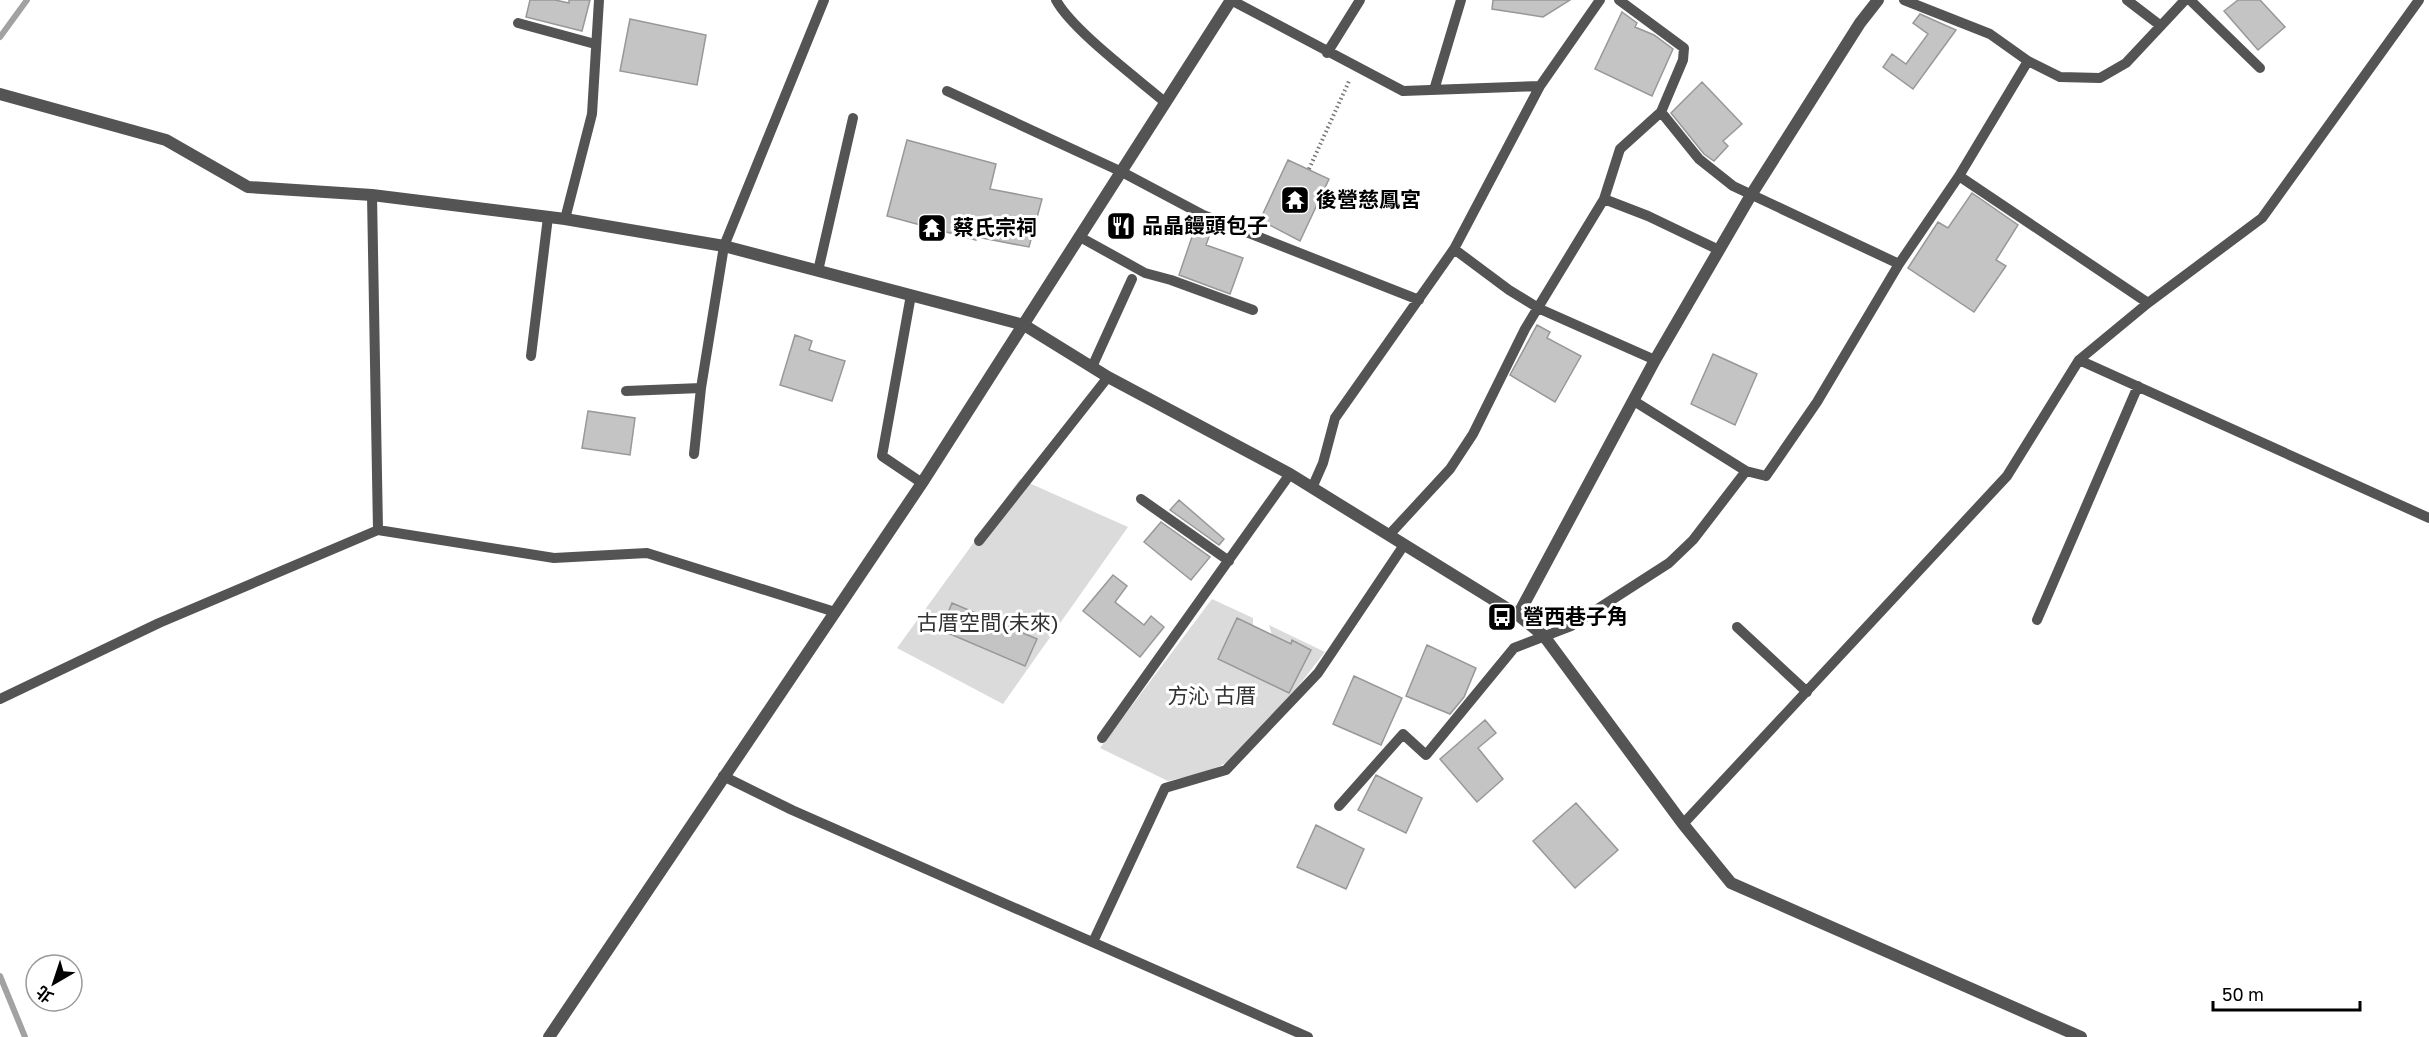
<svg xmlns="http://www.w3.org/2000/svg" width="2429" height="1037" viewBox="0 0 2429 1037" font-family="'Golos Text','Noto Sans TC',sans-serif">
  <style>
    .green { fill: #dbdbdb }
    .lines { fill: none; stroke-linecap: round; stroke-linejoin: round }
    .stream { stroke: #a2a2a2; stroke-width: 6 }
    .building { fill: #c4c4c4; stroke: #989898; stroke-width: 1.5 }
    .path { stroke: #767676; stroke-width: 4; stroke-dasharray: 1.5 3; stroke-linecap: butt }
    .service { stroke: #545454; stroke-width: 10 }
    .minor { stroke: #545454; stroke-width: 12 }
    .tertiary { stroke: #545454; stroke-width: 12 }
    .labels { text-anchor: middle; stroke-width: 6; stroke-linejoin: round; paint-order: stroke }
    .poi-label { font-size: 21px; font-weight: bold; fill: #000; stroke: #fff; text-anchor: start }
    .park-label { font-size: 21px; fill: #323232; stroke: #fff }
  </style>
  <rect width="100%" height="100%" fill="#fff"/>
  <path class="green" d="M 1020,479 L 1128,527 L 1003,704 L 897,648 Z
    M 1212,599 L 1253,618 L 1253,626 L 1272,635 L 1269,625 L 1325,652 C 1299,684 1254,750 1218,767 C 1203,774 1184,777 1168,781 L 1100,748 Z"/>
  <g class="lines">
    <path class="stream" d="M 0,37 L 27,0
      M 0,976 L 25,1037"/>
  </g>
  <path class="building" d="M 530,0 L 555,0 L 569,3 L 569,0 L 590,0 L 582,31 L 526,17 Z
    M 1493,0 L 1570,0 L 1543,17 L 1492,9 Z
    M 2238,0 L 2260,0 L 2285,27 L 2258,50 L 2224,11 Z
    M 1622,12 L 1637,23 L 1635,27 L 1654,35 L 1673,49 L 1652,96 L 1595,69 Z
    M 1920,14 L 1956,30 L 1913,89 L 1883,67 L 1892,54 L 1906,64 L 1928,34 L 1913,23 Z
    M 630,19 L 706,35 L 697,85 L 620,71 Z
    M 1702,82 L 1742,124 L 1723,141 L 1728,146 L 1714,161 L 1704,154 L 1671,113 Z
    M 907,140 L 996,164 L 990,189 L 1042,199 L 1029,247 L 977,237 L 976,240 L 887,216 Z
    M 1288,160 L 1329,179 L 1300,241 L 1260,220 Z
    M 1972,193 L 2018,225 L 1996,260 L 2006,266 L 1974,312 L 1908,268 L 1938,222 L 1948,228 Z
    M 1195,228 L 1210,234 L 1206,245 L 1243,258 L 1230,294 L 1179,275 Z
    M 1537,325 L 1550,332 L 1547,338 L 1581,356 L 1555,402 L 1510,375 Z
    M 795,335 L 812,341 L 809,350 L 845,361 L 832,401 L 780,385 Z
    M 1713,354 L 1757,374 L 1735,425 L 1691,404 Z
    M 588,411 L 635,418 L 630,455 L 582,448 Z
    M 1179,500 L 1224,539 L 1219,545 L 1170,510 Z
    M 1161,522 L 1210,557 L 1191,580 L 1144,542 Z
    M 1113,575 L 1127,586 L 1115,602 L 1144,625 L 1151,616 L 1164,627 L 1140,657 L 1083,611 Z
    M 952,603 L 1037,639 L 1025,666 L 941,630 Z
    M 1237,618 L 1291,644 L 1292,640 L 1311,650 L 1289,693 L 1218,659 Z
    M 1427,645 L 1476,668 L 1464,697 L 1450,714 L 1406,696 Z
    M 1354,676 L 1402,698 L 1381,745 L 1333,724 Z
    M 1485,720 L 1496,733 L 1478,748 L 1503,779 L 1477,802 L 1440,759 Z
    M 1376,775 L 1422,798 L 1406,833 L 1358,810 Z
    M 1576,803 L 1618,850 L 1575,888 L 1533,841 Z
    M 1316,825 L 1364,849 L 1346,889 L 1297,867 Z"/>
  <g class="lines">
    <path class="path" d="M 1309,169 L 1350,79"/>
    <path class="service" d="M 1056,0 C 1072,30 1137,78 1166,103
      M 1231,0 L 1403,91 L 1540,86
      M 1904,0 L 1990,34 L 2028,61 L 2060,77 L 2100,78 L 2126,63 L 2185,0
      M 2127,0 L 2161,26
      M 2190,0 L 2260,68
      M 518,23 L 595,44
      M 1327,53 L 1360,0
      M 1434,90 L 1461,0
      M 947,91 L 1122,172 L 1203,215 L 1419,300
      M 1661,112 L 1699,159 L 1733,186 L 1899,264
      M 1959,176 L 2148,303
      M 372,195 L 378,530 L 554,558 L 647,553 L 835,612
      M 1604,199 L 1648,216 L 1719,250
      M 565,219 L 592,114 L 599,0
      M 1080,237 L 1145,273 L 1171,280 L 1253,310
      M 1454,249 L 1509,290 L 1540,309 L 1655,360
      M 818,271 L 853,118
      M 911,295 L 882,456 L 922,483
      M 531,356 L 548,217
      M 2079,360 L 2429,518
      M 1092,367 L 1132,279
      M 626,391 L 701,388
      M 1634,401 L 1746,471
      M 694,454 L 701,388 L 724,246 L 824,0
      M 1312,488 L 1323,463 L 1335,418 L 1454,249 L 1540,86 L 1600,0
      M 1141,499 L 1229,561
      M 1389,535 L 1450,469 L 1473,434 L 1525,329 L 1604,199 L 1620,149 L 1661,112 L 1683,60 L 1684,48 L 1619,0
      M 979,541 L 1108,377
      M 2037,620 L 2138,386
      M 1737,627 L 1807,692
      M 0,699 L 159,623 L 378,530
      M 1102,738 L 1290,474
      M 723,776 L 792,810 L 1308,1037
      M 1339,806 L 1403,734 L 1426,755 L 1514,648 L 1571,626 L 1669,563 L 1693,540 L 1746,471 L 1766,476 L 1817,402 L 1899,264 L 1959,176 L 2028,61
      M 1683,824 L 2007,476 L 2079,360 L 2148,303 L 2262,218 L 2419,0
      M 1093,942 L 1165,788 L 1226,770 L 1318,673 L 1404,545"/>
    <path class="minor" d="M 0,94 L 166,140 L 248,187 L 372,195 L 565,219 L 724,246 L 1024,325 L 1108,377 L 1290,474 L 1518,615 L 1544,636 L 1683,824 L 1731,883 L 2081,1037
      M 1518,615 L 1655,360 L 1751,195 L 1860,23 L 1878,0"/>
    <path class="tertiary" d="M 549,1037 L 922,483 L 1231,0"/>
  </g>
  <defs>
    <g id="temple-square" transform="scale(1.5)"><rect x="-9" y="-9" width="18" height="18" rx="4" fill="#000" stroke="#fff"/><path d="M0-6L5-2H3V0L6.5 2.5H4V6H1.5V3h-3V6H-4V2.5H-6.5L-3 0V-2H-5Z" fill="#fff"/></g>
    <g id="restaurant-square" transform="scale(1.5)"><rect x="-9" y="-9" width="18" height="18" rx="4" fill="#000" stroke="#fff"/><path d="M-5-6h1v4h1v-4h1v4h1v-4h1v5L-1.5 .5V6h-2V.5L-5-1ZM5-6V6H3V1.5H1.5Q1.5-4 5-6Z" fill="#fff"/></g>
    <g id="bus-square" transform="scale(1.5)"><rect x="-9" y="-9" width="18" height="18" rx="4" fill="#000" stroke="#fff"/><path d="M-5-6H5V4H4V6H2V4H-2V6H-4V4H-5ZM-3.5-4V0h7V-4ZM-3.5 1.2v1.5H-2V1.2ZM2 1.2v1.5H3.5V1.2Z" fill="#fff"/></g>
  </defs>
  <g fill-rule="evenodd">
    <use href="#temple-square" x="1295" y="200"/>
    <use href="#restaurant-square" x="1121" y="226"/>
    <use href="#temple-square" x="932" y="228"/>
    <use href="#bus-square" x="1502" y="617"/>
  </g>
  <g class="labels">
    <g class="poi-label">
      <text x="1316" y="207">後營慈鳳宮</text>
      <text x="1142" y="233">品晶饅頭包子</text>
      <text x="953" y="235">蔡氏宗祠</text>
      <text x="1523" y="624">營西巷子角</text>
    </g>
    <g class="park-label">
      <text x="988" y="630">古厝空間(未來)</text>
      <text x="1212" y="703">方沁 古厝</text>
    </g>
  </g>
  <g transform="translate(54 983) rotate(219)"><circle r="28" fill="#ffffff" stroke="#999999" stroke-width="1.5"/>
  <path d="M0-4.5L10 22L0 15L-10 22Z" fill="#000000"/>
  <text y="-9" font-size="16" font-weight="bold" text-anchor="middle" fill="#000000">北</text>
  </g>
  <path d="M2213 1001v9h147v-9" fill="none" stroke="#000000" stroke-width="3"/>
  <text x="2222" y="1001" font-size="18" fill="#000000" stroke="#ffffff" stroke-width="4.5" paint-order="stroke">50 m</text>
</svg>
